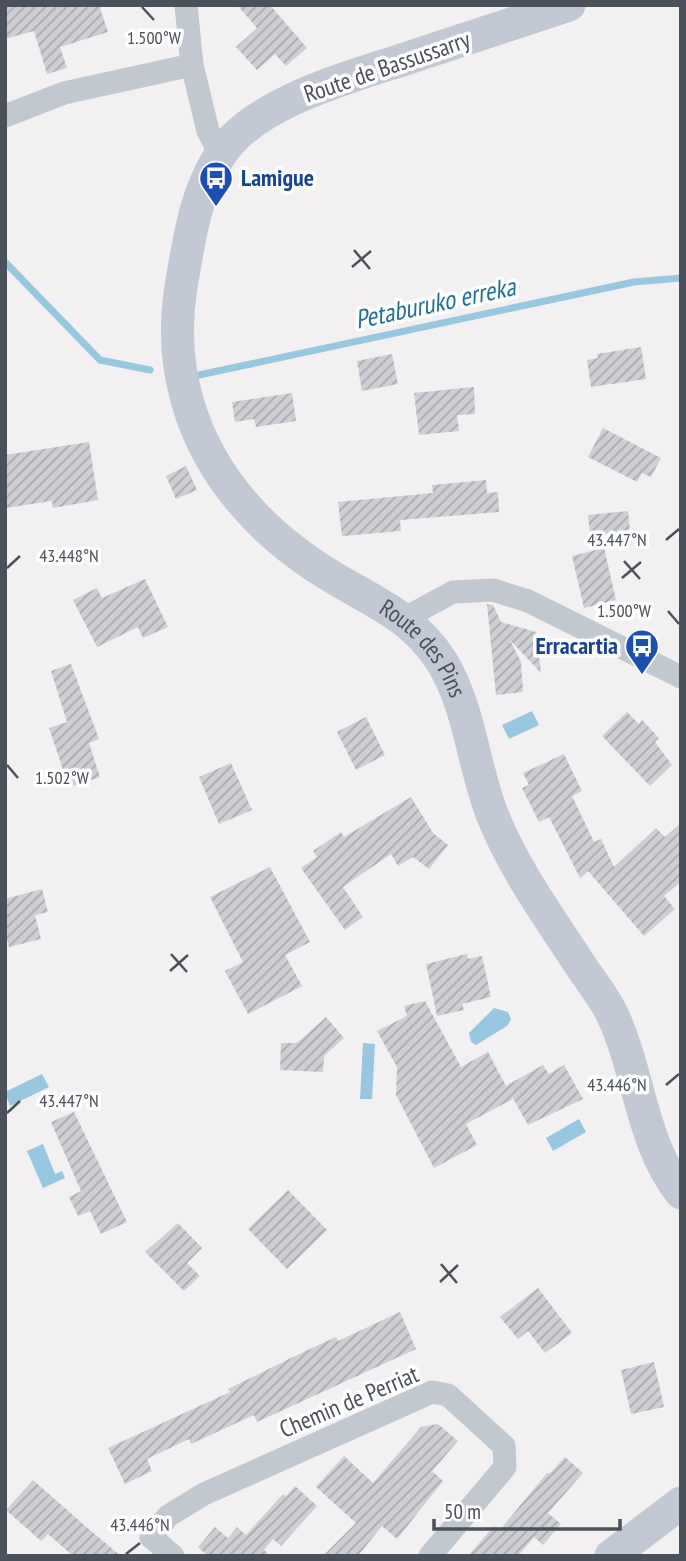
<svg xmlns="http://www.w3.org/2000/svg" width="686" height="1561" viewBox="0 0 686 1561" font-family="'PT Sans Narrow',sans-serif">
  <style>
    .water { fill: #97c8e1 }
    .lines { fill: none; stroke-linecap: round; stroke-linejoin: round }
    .stream { stroke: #97c8e1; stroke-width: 7 }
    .building { fill: url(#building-hatch) }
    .street { stroke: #c2c8d0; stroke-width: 23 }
    .secondary { stroke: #c3c9d4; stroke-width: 33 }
    .ticks { fill: none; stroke: #4a515b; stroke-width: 2.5 }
    .labels { text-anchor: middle; stroke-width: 7; stroke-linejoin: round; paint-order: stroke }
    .street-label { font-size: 24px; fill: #4a515b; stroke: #fff }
    .transit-label { font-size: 24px; font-weight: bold; fill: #164399; stroke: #fff; text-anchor: start }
    .water-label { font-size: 26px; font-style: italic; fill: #1f7099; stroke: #fff }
    .ticks-label { font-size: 18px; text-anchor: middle; fill: #4a515b; stroke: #fff; stroke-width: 7; stroke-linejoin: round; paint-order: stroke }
  </style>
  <defs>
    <pattern id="building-hatch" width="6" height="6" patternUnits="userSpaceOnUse" patternTransform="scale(1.75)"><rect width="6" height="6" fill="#cecfd4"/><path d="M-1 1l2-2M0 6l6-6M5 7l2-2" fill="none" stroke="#a9aaaf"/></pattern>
  </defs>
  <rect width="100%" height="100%" fill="#f2f0f0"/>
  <path class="water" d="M 532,711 L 539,725 L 509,739 L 502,725 Z
    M 494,1008 L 508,1012 L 511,1019 L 507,1026 L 476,1045 L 471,1042 L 469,1033 Z
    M 363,1043 L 375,1044 L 372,1099 L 360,1099 Z
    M 42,1074 L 49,1087 L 10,1106 L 5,1092 Z
    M 579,1119 L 586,1132 L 553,1151 L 546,1138 Z
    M 43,1144 L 55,1174 L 62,1171 L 65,1178 L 43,1188 L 27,1151 Z"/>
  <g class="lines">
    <path class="stream" d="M 5,262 L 100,360 L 150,370
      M 199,375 L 634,282 L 681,278"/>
  </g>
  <path class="building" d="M 5,5 L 99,5 L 108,32 L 60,47 L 67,68 L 47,74 L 34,31 L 5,39 Z
    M 237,5 L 270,5 L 307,48 L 286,66 L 275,54 L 257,70 L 236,47 L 257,28 Z
    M 641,347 L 646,379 L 591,387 L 587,360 L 598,358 L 597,354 Z
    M 392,354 L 398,384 L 362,391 L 357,361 Z
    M 474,387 L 475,414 L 457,415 L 459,431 L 419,435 L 414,393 Z
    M 292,393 L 296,421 L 256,427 L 254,419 L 235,422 L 232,402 Z
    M 603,428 L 661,458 L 651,477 L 642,473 L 637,482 L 588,457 Z
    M 89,442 L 98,500 L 53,508 L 52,501 L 5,508 L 5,455 Z
    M 186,466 L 197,490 L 176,499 L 166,476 Z
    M 486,480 L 487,493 L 498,492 L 499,512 L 400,520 L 401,531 L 342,536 L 338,502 L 433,493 L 432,485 Z
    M 628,511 L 630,531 L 590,535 L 588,515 Z
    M 604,548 L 616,600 L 584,608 L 572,556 Z
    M 145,579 L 168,627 L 143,638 L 138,627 L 97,647 L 73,600 L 97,588 L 102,598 Z
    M 487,604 L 493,605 L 501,622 L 536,632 L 541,673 L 510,640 L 521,662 L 523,692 L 496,695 Z
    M 71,664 L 99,739 L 89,743 L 100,777 L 69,787 L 49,728 L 67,722 L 51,671 Z
    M 627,712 L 639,724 L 642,720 L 659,738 L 655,742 L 672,765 L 650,786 L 602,736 Z
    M 366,717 L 385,755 L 356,770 L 337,732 Z
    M 564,754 L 582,791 L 572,796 L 594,842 L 601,839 L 614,867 L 656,828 L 665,837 L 681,823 L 681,882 L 664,896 L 675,909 L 644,936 L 588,871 L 580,878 L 549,817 L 539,822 L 522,788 L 529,785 L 523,773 Z
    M 231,763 L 252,810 L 219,824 L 199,777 Z
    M 411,797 L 433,833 L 448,845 L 429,869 L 413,857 L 398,866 L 391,854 L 343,887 L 363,917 L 345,930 L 301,868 L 317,857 L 313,851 L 341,832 L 344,837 Z
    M 270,867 L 310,942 L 285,955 L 302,986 L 248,1014 L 225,971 L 243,962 L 210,897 Z
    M 42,889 L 48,912 L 35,915 L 41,939 L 9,947 L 5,932 L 5,899 Z
    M 467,954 L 468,959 L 482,956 L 491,997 L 462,1004 L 464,1010 L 437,1016 L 426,964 Z
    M 425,1001 L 461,1067 L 488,1052 L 506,1086 L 543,1065 L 549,1074 L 564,1065 L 583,1099 L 528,1125 L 510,1093 L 513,1099 L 466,1124 L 477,1145 L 434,1168 L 396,1095 L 397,1067 L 377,1031 L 407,1016 L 404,1006 Z
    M 326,1017 L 344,1038 L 324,1056 L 323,1072 L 280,1070 L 281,1043 L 297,1043 Z
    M 74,1112 L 127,1222 L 101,1234 L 90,1211 L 78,1216 L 69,1197 L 81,1191 L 51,1122 Z
    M 288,1190 L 327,1230 L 287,1269 L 248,1229 Z
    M 178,1223 L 202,1248 L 187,1263 L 200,1276 L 184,1291 L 145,1252 Z
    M 538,1288 L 572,1333 L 545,1353 L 528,1331 L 518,1339 L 500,1317 Z
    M 400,1312 L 416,1349 L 257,1422 L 254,1415 L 191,1444 L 189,1439 L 147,1459 L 152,1471 L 125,1484 L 108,1448 L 230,1392 L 228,1389 L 295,1356 L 336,1337 L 338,1341 Z
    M 654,1362 L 664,1407 L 631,1414 L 621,1370 Z
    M 438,1424 L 458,1441 L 432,1471 L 443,1481 L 397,1539 L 382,1526 L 358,1556 L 323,1556 L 356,1523 L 316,1487 L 344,1456 L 373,1483 L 421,1427 Z
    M 565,1457 L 583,1473 L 548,1513 L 561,1524 L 543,1545 L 534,1537 L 518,1556 L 468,1556 L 494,1526 L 499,1531 L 547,1473 L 550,1473 Z
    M 33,1480 L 91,1531 L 121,1556 L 73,1556 L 48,1534 L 41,1541 L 6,1510 Z
    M 295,1486 L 317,1506 L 281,1546 L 273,1539 L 264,1550 L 270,1556 L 208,1556 L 198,1547 L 215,1527 L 228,1538 L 237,1527 L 246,1535 L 283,1494 L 286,1496 Z"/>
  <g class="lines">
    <path class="street" d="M 186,5 L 192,65 L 208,131 L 220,154
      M 5,116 L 64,93 L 192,65
      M 405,618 L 453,592 L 493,590 L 528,601 L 681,677
      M 173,1556 L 151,1537 L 168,1516 L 204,1494 L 432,1392 L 448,1395 L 504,1446 L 505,1467 L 430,1556"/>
    <g class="secondary">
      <path id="s1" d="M 569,5 C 520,21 472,37 423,53 C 363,74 253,99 219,157 C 194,197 189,241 181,287 C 168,366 191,443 243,503 C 264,528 288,548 315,566 C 362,598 410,611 442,662 C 470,708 473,765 492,814 C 513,867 546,913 577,960 C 588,978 603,995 612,1014 C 640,1073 640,1140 681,1193"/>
      <path d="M 611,1556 L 681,1503"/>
    </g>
  </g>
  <path class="ticks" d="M 142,7 L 154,20M 354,250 L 370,269M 352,267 L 371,251M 666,540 L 679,529M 624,561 L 640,579M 7,568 L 20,556M 622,578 L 641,562M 668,611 L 679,624M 7,765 L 18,778M 171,954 L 187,972M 170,971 L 188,955M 666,1085 L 679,1074M 7,1113 L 20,1101M 441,1264 L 457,1283M 440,1282 L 458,1265M 126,1554 L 140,1543"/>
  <defs>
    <g id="bus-pin" transform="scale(1.75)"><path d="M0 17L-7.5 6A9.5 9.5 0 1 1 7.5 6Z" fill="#1a4fb4" stroke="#fff"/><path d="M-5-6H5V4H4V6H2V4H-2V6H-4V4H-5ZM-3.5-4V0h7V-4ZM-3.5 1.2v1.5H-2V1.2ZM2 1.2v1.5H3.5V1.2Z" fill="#fff"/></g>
  </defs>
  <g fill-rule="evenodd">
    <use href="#bus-pin" x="216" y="178"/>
    <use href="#bus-pin" x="642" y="646"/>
  </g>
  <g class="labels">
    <g class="street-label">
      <text transform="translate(387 67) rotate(-19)" y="8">Route de Bassussarry</text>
      <text dy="8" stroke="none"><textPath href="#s1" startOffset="990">Route des Pins</textPath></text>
      <text transform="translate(349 1402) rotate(-23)" y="8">Chemin de Perriat</text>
    </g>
    <g class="transit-label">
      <text x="241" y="186">Lamigue</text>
      <text x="618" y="654" text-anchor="end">Erracartia</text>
    </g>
    <g class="water-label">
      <text transform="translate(435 303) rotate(-12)" y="9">Petaburuko erreka</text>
    </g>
  </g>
  <g class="ticks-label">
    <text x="154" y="44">1.500°W</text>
    <text x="617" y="546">43.447°N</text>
    <text x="69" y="562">43.448°N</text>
    <text x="624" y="617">1.500°W</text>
    <text x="62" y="784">1.502°W</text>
    <text x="617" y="1091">43.446°N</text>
    <text x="69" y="1107">43.447°N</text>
    <text x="140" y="1531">43.446°N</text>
  </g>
  <rect width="686" height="1561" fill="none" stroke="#4a515b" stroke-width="14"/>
  <path d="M434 1519v10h186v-10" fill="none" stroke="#4a515b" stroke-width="3.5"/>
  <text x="444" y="1519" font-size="21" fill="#4a515b" stroke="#ffffff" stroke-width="5" paint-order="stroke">50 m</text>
</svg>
